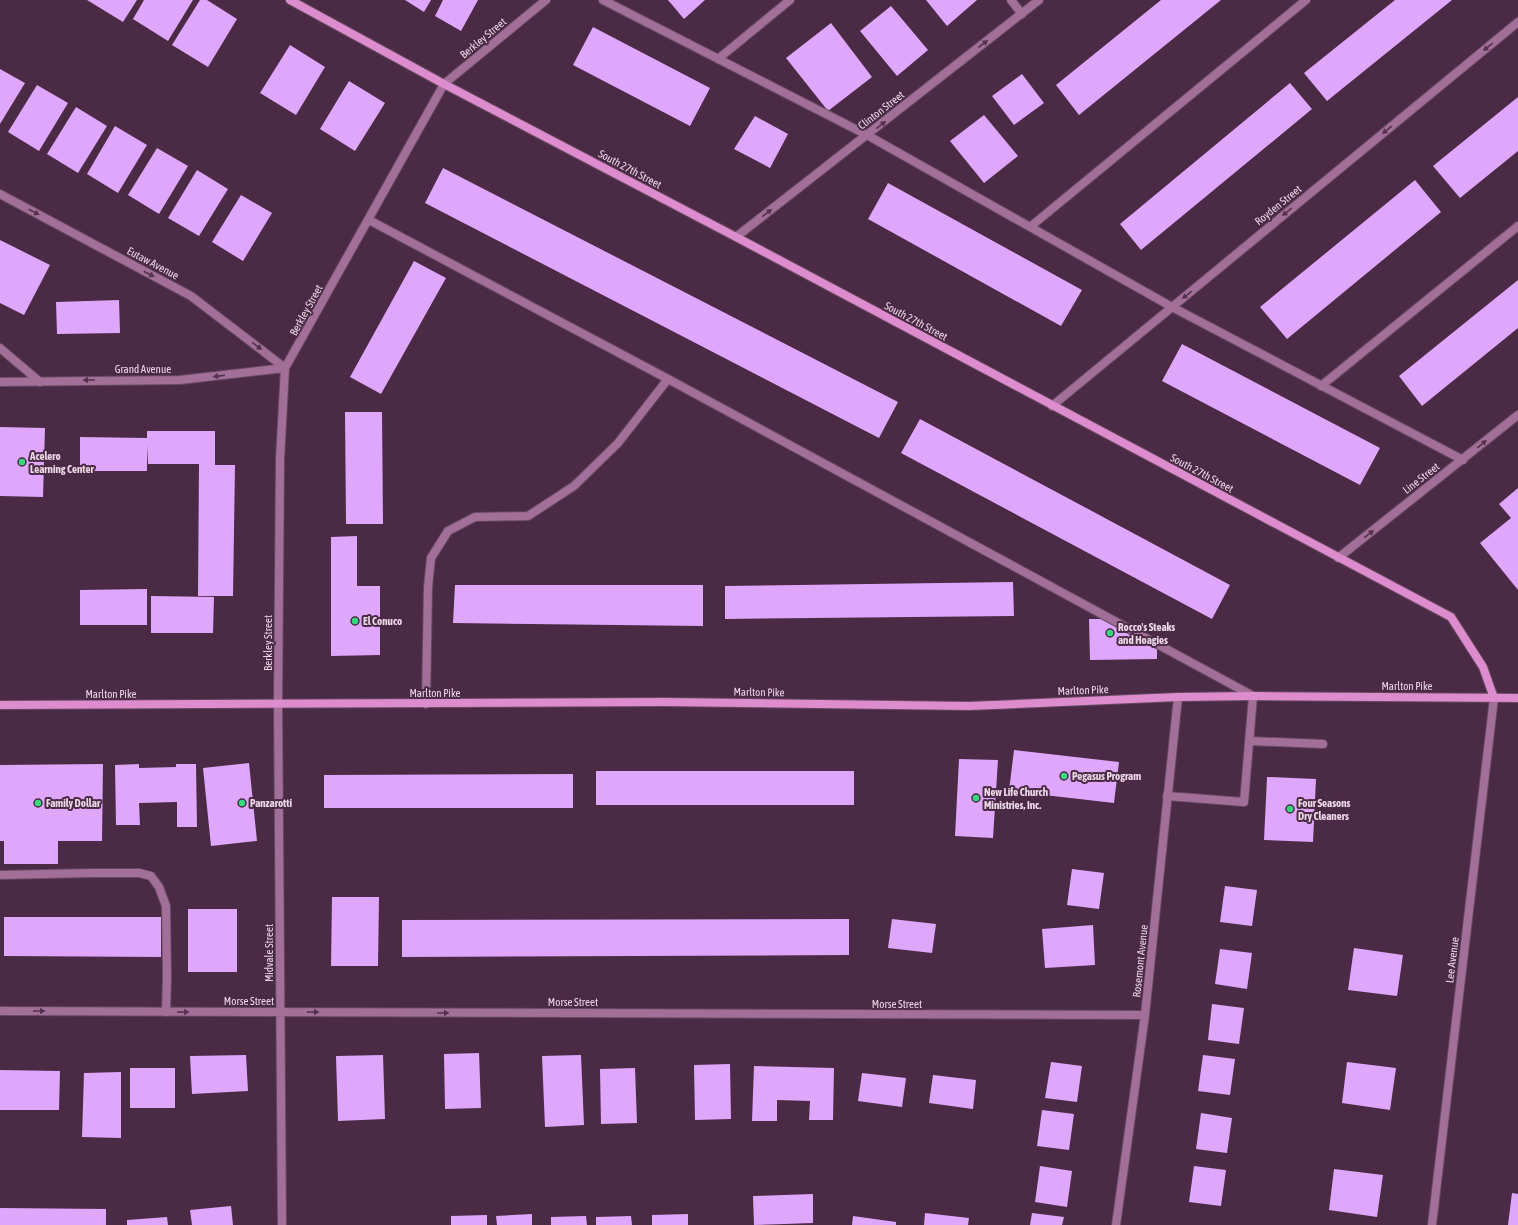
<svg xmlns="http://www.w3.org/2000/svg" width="1518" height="1225" viewBox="0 0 1518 1225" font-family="'Asap Condensed',sans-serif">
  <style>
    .building { fill: #dfa7fc }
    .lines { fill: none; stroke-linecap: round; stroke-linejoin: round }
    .lane-casing { stroke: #684962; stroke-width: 10 }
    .street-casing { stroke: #684962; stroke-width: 10 }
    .secondary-casing { stroke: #684962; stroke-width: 10 }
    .lane { stroke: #a26f98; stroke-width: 8 }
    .street { stroke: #a26f98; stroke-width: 8 }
    .secondary { stroke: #dd8cce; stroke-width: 8 }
    .oneway { fill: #54314d }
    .poi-dot { fill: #38d87f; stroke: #4b2a45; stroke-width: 1.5 }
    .labels { text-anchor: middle; stroke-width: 4; stroke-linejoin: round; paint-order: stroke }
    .street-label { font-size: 11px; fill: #ecd7e7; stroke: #4b2a45 }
    .poi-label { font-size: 11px; font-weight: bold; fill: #ecd7e7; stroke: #4b2a45; text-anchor: start }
  </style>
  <rect width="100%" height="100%" fill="#4b2a45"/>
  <path class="building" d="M 87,0 L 137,0 L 123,22 Z
    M 144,0 L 193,0 L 168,41 L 133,19 Z
    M 200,0 L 207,0 L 237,19 L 208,67 L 172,45 Z
    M 405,0 L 431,0 L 424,12 Z
    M 443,0 L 478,0 L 461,31 L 435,16 Z
    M 668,0 L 705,0 L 684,19 Z
    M 926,0 L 977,0 L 947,26 Z
    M 1161,0 L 1221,0 L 1079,115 L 1056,85 Z
    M 1395,0 L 1452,0 L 1327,101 L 1304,73 Z
    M 891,6 L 928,50 L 897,76 L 860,31 Z
    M 831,23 L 872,77 L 828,111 L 786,58 Z
    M 593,27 L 710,88 L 690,126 L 573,65 Z
    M 290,45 L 325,67 L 296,115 L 260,93 Z
    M 0,69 L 25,83 L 0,124 Z
    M 1022,74 L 1044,103 L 1014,125 L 992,96 Z
    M 349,81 L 385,103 L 355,151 L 320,129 Z
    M 1290,83 L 1312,109 L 1141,250 L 1120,224 Z
    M 37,85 L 68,103 L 39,151 L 8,132 Z
    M 1518,97 L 1518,151 L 1460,198 L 1433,166 Z
    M 76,107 L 107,126 L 78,173 L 47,154 Z
    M 984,115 L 1018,156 L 984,183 L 950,141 Z
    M 755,116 L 788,134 L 770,168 L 734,149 Z
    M 115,126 L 147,145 L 118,193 L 87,174 Z
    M 157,148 L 188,166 L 159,214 L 128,195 Z
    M 443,168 L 898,402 L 879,438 L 425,203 Z
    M 197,170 L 228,189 L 199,236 L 168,218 Z
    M 1415,180 L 1441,212 L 1287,339 L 1260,307 Z
    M 888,183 L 1082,290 L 1061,326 L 868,219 Z
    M 241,195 L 272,213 L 243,261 L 212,242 Z
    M 0,240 L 50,265 L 24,315 L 0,303 Z
    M 414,261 L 446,278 L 381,394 L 350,377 Z
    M 1518,280 L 1518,328 L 1422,406 L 1399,376 Z
    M 119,300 L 120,333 L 57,334 L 56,302 Z
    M 1182,344 L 1380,448 L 1360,485 L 1162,381 Z
    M 345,412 L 382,412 L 383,524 L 346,524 Z
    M 920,419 L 1230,585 L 1212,619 L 901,453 Z
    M 0,427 L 45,428 L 43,497 L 0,496 Z
    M 147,431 L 215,431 L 215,465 L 235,465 L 233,596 L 198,596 L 199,464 L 148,464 L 147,445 L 147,471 L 80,471 L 80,437 L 147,438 Z
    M 1518,488 L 1518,590 L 1480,543 L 1511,518 L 1499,504 Z
    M 357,536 L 357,586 L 380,586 L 380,655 L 331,656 L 331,537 Z
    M 1013,582 L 1014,616 L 725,619 L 725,586 Z
    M 455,585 L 703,585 L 703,626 L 453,623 Z
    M 147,589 L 147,625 L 80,625 L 80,590 Z
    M 151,596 L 214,597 L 213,633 L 151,633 Z
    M 1089,619 L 1103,619 L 1157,648 L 1157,659 L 1090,660 Z
    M 1014,750 L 1119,762 L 1114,803 L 1009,791 Z
    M 959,759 L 998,760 L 993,838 L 955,836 Z
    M 249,763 L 257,841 L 211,846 L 203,768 Z
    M 103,764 L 102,841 L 58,841 L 58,864 L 4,864 L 4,841 L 0,841 L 0,765 Z
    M 139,764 L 139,768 L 176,767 L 176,764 L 196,764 L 197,827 L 177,827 L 177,802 L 139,803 L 140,825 L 116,825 L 115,765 Z
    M 596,771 L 854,771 L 854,805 L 596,805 Z
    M 573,774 L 573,808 L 324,808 L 324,775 Z
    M 1267,777 L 1316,779 L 1313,842 L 1264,840 Z
    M 1072,869 L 1104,873 L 1099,909 L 1067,905 Z
    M 1225,886 L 1257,890 L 1252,926 L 1220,922 Z
    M 332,897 L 379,897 L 378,966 L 331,966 Z
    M 188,909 L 237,909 L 237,972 L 188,972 Z
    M 4,917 L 161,917 L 161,957 L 4,956 Z
    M 849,919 L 849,955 L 402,957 L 402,920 Z
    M 892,919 L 936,924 L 932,953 L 888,948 Z
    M 1093,925 L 1095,965 L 1045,968 L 1042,929 Z
    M 1354,948 L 1403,955 L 1397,996 L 1348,990 Z
    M 1220,949 L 1252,953 L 1247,989 L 1215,984 Z
    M 1212,1004 L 1244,1008 L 1239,1044 L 1208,1040 Z
    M 479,1053 L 481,1108 L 445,1109 L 444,1054 Z
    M 246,1055 L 248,1091 L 192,1094 L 190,1056 Z
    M 383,1055 L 385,1119 L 338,1121 L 336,1056 Z
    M 581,1055 L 584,1125 L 545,1127 L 542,1056 Z
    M 1203,1055 L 1235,1059 L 1230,1095 L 1198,1091 Z
    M 1051,1062 L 1082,1066 L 1077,1102 L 1045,1098 Z
    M 1347,1062 L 1396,1068 L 1390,1110 L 1342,1103 Z
    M 730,1064 L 731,1119 L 695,1120 L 694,1065 Z
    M 754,1066 L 834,1068 L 833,1120 L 809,1120 L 810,1101 L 777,1100 L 777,1121 L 752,1121 Z
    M 130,1068 L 175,1068 L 175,1108 L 130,1108 Z
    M 635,1068 L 637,1123 L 601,1124 L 600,1069 Z
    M 0,1070 L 60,1071 L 59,1110 L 0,1110 Z
    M 121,1072 L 121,1138 L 82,1137 L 84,1073 Z
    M 862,1073 L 906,1078 L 902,1107 L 858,1101 Z
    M 933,1075 L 976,1080 L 973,1109 L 929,1103 Z
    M 1042,1110 L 1074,1114 L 1069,1150 L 1037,1146 Z
    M 1201,1113 L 1232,1118 L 1227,1153 L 1196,1149 Z
    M 1040,1166 L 1072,1171 L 1067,1207 L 1035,1202 Z
    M 1194,1166 L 1226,1170 L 1221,1206 L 1189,1202 Z
    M 1334,1169 L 1383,1175 L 1377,1217 L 1329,1210 Z
    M 1512,1193 L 1518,1194 L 1518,1225 L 1508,1225 Z
    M 813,1194 L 813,1223 L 754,1225 L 753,1196 Z
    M 231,1206 L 233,1225 L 192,1225 L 190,1210 Z
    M 0,1208 L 106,1209 L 106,1225 L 0,1225 Z
    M 925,1213 L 969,1218 L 968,1225 L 924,1225 Z
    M 1032,1213 L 1064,1217 L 1062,1225 L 1030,1225 Z
    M 532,1214 L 532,1225 L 497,1225 L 496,1216 Z
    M 688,1214 L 688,1225 L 652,1225 L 652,1215 Z
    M 487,1215 L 487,1225 L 451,1225 L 451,1216 Z
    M 586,1216 L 587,1225 L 551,1225 L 551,1217 Z
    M 631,1216 L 632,1225 L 596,1225 L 596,1217 Z
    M 853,1216 L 896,1222 L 896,1225 L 852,1225 Z
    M 167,1217 L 168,1225 L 127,1225 L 127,1220 Z"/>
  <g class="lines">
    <g class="lane-casing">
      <path id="lane" d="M 603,0 L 867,135 L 1172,307 L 1463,460
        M 718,59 L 790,0
        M 369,220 L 668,379 L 1253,696 L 1244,802 L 1167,796
        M 1030,227 L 1306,0
        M 0,348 L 40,382
        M 1321,386 L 1518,226
        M 426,704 L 428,587 L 431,558 L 448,531 L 475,517 L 528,516 L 574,486 L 618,443 L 668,379
        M 1249,741 L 1323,744
        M 0,875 L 92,873 L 139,873 L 151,876 L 159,887 L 166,906 L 167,977 L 166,1012"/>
    </g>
    <g class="street-casing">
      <path id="street" d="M 1011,0 L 1022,14
        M 0,194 L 191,296 L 285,368
        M 736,237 L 1039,0
        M 0,382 L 180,380 L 285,368
        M 1052,406 L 1518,22
        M 1338,558 L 1518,415
        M 0,1011 L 1145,1015
        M 282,1225 L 278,704 L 280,459 L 285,368 L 444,84 L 546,0
        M 1116,1225 L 1145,1015 L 1178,697
        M 1432,1225 L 1494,698"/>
    </g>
    <g class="secondary-casing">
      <path id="secondary" d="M 290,0 L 444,84 L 736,237 L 1451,617 L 1483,667 L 1494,698
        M 0,705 L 664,702 L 969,706 L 1178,697 L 1253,696 L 1518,698"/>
    </g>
    <use href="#lane" class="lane"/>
    <use href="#street" class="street"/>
    <use href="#secondary" class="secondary"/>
  </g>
  <defs><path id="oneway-solid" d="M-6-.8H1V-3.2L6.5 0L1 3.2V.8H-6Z"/></defs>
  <g class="oneway">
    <use href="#oneway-solid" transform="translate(983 44) rotate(-38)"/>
    <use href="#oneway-solid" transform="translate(1488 47) rotate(141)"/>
    <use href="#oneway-solid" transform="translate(881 125) rotate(-38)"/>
    <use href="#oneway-solid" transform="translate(1387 130) rotate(141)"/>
    <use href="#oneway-solid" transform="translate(34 212) rotate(28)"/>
    <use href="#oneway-solid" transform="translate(1287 212) rotate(141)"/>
    <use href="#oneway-solid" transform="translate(767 213) rotate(-38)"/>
    <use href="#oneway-solid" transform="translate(149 274) rotate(28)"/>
    <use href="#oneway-solid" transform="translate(1187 295) rotate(141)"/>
    <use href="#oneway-solid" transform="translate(257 346) rotate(37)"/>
    <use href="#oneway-solid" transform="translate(219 376) rotate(173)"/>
    <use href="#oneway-solid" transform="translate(89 380) rotate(-180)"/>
    <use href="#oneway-solid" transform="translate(1482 444) rotate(-39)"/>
    <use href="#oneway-solid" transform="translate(1369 534) rotate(-38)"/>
    <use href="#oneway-solid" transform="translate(39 1011)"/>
    <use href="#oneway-solid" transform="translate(183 1012)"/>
    <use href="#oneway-solid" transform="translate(313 1012)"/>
    <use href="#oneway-solid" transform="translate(443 1013)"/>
  </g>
  <g class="poi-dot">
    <circle cx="22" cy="462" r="4"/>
    <circle cx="355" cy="621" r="4"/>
    <circle cx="1110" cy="633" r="4"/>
    <circle cx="1064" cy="776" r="4"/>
    <circle cx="976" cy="798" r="4"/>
    <circle cx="38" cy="803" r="4"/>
    <circle cx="242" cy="803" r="4"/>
    <circle cx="1290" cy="809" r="4"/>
  </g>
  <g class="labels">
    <g class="street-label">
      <text transform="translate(483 38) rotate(-40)" y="4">Berkley Street</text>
      <text transform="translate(881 110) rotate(-38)" y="4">Clinton Street</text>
      <text transform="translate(630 169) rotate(28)" y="4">South 27th Street</text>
      <text transform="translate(1278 205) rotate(-39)" y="4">Royden Street</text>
      <text transform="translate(153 263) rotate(28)" y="4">Eutaw Avenue</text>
      <text transform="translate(306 310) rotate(-61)" y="4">Berkley Street</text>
      <text transform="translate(916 321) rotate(28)" y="4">South 27th Street</text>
      <text x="143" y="373">Grand Avenue</text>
      <text transform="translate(1202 473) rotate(28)" y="4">South 27th Street</text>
      <text transform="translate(1421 478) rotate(-38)" y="4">Line Street</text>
      <text transform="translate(268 643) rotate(-90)" y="4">Berkley Street</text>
      <text x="1407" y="690">Marlton Pike</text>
      <text transform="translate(1083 690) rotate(-2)" y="4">Marlton Pike</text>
      <text transform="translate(759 692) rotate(1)" y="4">Marlton Pike</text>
      <text x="435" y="697">Marlton Pike</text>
      <text x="111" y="698">Marlton Pike</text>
      <text transform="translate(269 953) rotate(-90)" y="4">Midvale Street</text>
      <text transform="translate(1452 960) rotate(-83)" y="4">Lee Avenue</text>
      <text transform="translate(1140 961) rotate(-84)" y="4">Rosemont Avenue</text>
      <text x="249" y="1005">Morse Street</text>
      <text x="573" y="1006">Morse Street</text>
      <text x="897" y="1008">Morse Street</text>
    </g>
    <g class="poi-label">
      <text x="30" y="460">Acelero<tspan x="30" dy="13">Learning Center</tspan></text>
      <text x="363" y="625">El Conuco</text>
      <text x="1118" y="631">Rocco's Steaks<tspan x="1118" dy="13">and Hoagies</tspan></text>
      <text x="1072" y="780">Pegasus Program</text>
      <text x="984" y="796">New Life Church<tspan x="984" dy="13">Ministries, Inc.</tspan></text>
      <text x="46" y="807">Family Dollar</text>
      <text x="250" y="807">Panzarotti</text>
      <text x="1298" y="807">Four Seasons<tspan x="1298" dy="13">Dry Cleaners</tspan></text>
    </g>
  </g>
</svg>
